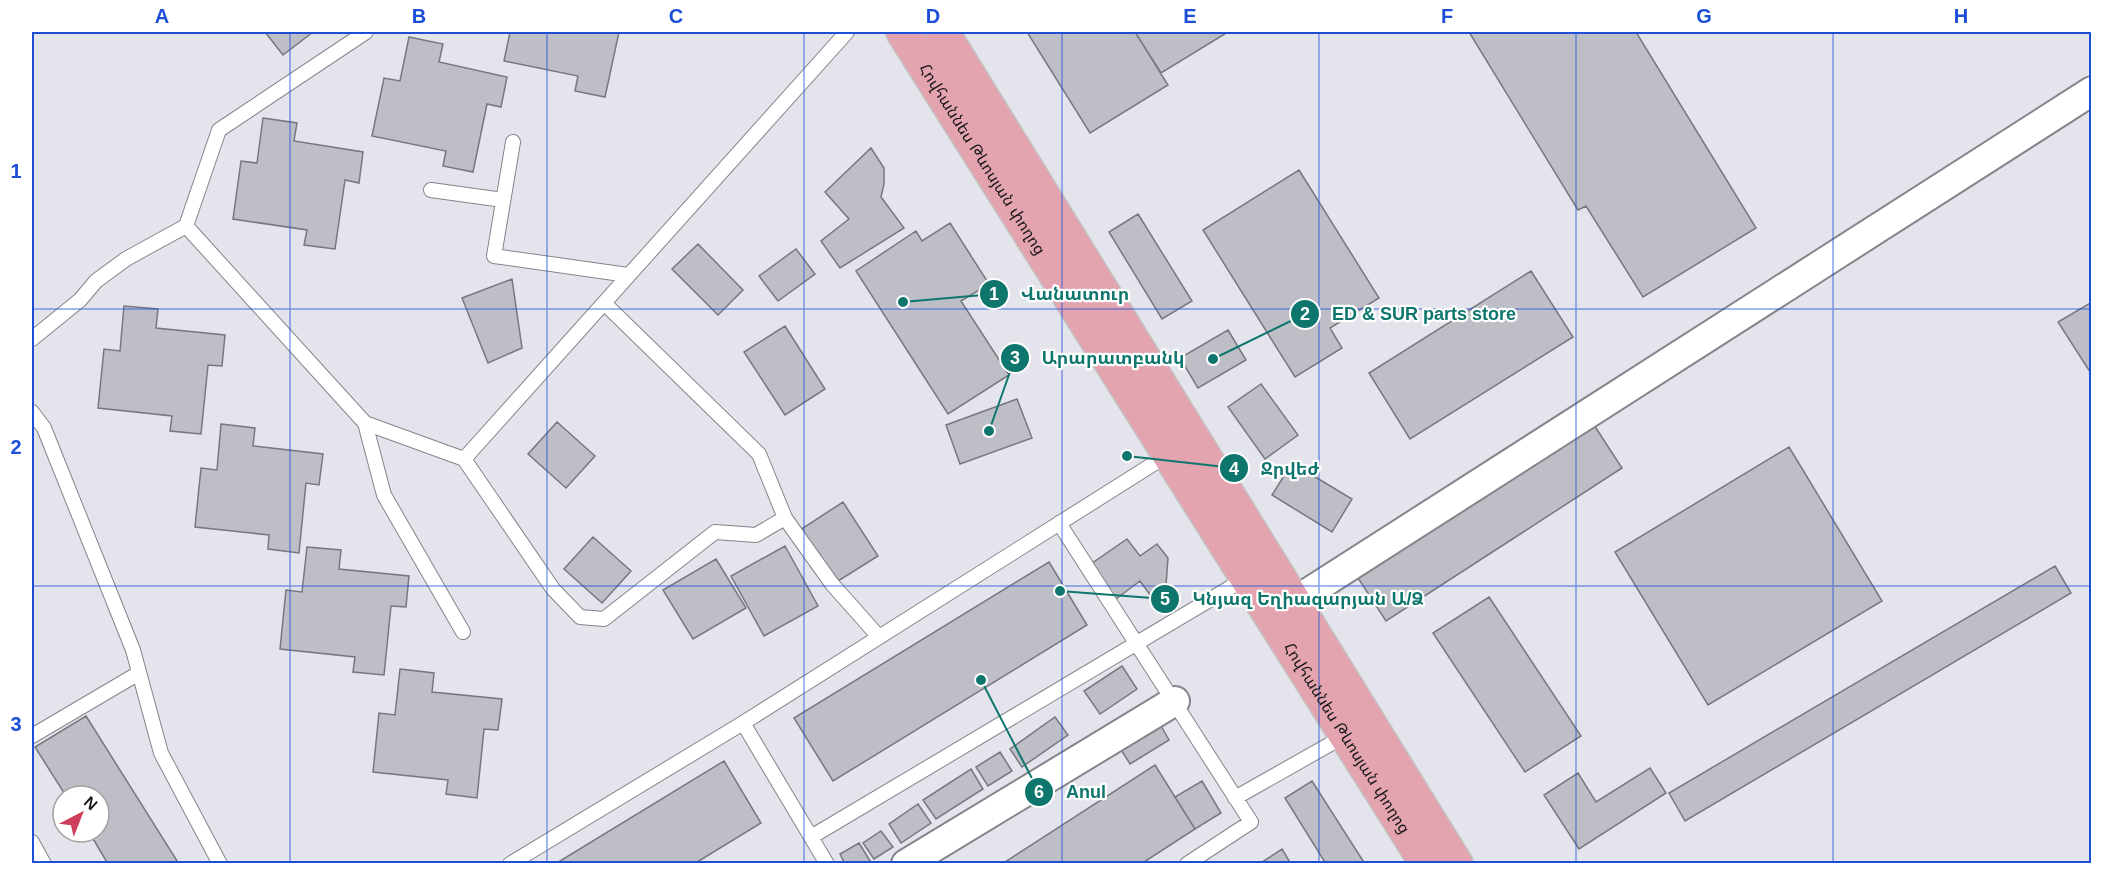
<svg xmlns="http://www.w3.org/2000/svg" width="2123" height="895" viewBox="0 0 2123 895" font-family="Helvetica,'Noto Sans Armenian',sans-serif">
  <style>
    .building { fill: #bebfc6; stroke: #77777e; stroke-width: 1.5 }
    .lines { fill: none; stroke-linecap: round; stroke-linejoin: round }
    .lane-casing { stroke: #84848b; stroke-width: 16 }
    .street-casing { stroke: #84848b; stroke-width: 32 }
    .primary-casing { stroke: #c3c3c3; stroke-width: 36 }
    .lane { stroke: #fff; stroke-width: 14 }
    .street { stroke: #fff; stroke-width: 28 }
    .primary { stroke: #e3a4b0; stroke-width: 33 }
    .grid { fill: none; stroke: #1d4ed8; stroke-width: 1.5; stroke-opacity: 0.55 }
    .labels { text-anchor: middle; stroke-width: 4.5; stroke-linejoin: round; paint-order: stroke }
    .street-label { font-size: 16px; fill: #171719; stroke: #fff }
    .leader { fill: none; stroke: #0f766e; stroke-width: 2 }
    .callout-dot { fill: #0f766e; stroke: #fff; stroke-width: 2 }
    .mark-label { font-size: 18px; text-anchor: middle; font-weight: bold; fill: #fff }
    .callout-label { font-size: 18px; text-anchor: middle; font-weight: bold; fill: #0f766e; stroke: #fff; stroke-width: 4.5; stroke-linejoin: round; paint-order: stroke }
    .neatline { fill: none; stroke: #1d4ed8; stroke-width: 2 }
    .grid-label { font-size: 20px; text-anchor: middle; font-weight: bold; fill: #1d4ed8 }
  </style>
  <rect width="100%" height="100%" fill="#e4e5ec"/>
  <path class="building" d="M 265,32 L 313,32 L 283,55 Z
    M 510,32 L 619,32 L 605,97 L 575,91 L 578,76 L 504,61 Z
    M 1027,32 L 1135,32 L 1168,85 L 1090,133 Z
    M 1135,32 L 1228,32 L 1161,73 Z
    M 1469,32 L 1636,32 L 1756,228 L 1643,297 L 1586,206 L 1578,210 Z
    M 409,37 L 443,44 L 439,62 L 507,77 L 501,107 L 487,104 L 473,172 L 443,166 L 446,151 L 372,136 L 384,78 L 400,81 Z
    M 263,118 L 297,123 L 294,141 L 363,152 L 359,183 L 345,180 L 335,249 L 304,245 L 307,230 L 233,219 L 241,161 L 257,163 Z
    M 871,148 L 884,168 L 884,184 L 881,197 L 904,228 L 840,268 L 821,241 L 849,219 L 825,192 Z
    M 1299,170 L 1379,298 L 1330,328 L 1342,348 L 1295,377 L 1203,230 Z
    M 1138,214 L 1192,301 L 1162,319 L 1109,232 Z
    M 950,223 L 989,284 L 961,301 L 1009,375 L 948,414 L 856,271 L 916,231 L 922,241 Z
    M 698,244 L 743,290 L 718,315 L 672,269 Z
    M 796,249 L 815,274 L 778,301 L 759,276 Z
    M 1531,271 L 1573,337 L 1410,439 L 1369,373 Z
    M 512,279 L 522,348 L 488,363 L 462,298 Z
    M 2092,302 L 2092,375 L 2058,322 Z
    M 124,306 L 158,309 L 156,328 L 225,335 L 222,366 L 208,365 L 201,434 L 170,431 L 172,416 L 98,408 L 104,349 L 120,351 Z
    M 785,326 L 825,389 L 785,415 L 744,352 Z
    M 1228,330 L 1246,360 L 1198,388 L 1180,358 Z
    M 1261,384 L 1298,435 L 1265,459 L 1228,407 Z
    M 1017,399 L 1032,438 L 960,464 L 946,425 Z
    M 557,422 L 595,456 L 566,488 L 528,454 Z
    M 221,424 L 255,428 L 253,446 L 323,454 L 319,485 L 306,483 L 299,553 L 268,549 L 269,535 L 195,527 L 201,468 L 217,470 Z
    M 1594,425 L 1622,468 L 1386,621 L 1358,578 Z
    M 1789,447 L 1882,601 L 1708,705 L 1615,552 Z
    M 1292,463 L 1352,499 L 1332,532 L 1272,495 Z
    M 843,502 L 878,556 L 835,583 L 800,530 Z
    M 593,537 L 631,571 L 602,603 L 564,569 Z
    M 1127,539 L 1140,556 L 1157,544 L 1168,558 L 1166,585 L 1151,596 L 1140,581 L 1116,599 L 1091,564 Z
    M 785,546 L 818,606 L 764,636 L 731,576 Z
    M 307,547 L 341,550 L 339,569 L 409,576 L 406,607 L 391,606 L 384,675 L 353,672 L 355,657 L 280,649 L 286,590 L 302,592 Z
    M 716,559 L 746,608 L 693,639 L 663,590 Z
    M 1049,562 L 1087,625 L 833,781 L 794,718 Z
    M 2055,566 L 2071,593 L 1685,821 L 1669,793 Z
    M 1489,597 L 1581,736 L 1525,772 L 1433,633 Z
    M 1122,666 L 1137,689 L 1100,714 L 1084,691 Z
    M 400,669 L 434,673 L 432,692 L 502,699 L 498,730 L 484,729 L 477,798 L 446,794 L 448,780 L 373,772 L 379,713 L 395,715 Z
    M 86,716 L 179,864 L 108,864 L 89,832 L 99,832 L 99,796 L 66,796 L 35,747 Z
    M 1055,717 L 1068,735 L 1022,767 L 1010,749 Z
    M 1160,724 L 1169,740 L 1130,764 L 1120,748 Z
    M 1000,752 L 1012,771 L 988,786 L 976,767 Z
    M 724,761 L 761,823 L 694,864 L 555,864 Z
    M 1155,765 L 1195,829 L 1141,864 L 1002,864 Z
    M 1650,768 L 1666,793 L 1579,849 L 1544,795 L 1578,773 L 1596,802 Z
    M 971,769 L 983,789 L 936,819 L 923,800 Z
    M 1202,781 L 1221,813 L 1195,829 L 1175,797 Z
    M 1312,781 L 1365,864 L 1326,864 L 1285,798 Z
    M 918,804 L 931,823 L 901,843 L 889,824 Z
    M 881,831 L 893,847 L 874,859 L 863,843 Z
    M 859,843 L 872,864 L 845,864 L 840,854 Z
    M 1282,849 L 1291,864 L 1259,864 Z"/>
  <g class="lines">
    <g class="lane-casing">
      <path id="lane" d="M 513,142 L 494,256 L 628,275
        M 431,190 L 503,200
        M 186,226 L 219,130 L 366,32
        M 32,339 L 80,300 L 96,281 L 126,259 L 186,226 L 365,423 L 464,459 L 847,32
        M 32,412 L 44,428 L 133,650 L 161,753 L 220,864
        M 365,423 L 384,495 L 463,632
        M 464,459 L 553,589 L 580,617 L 604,619 L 715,532 L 756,535 L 785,518 L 759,454 L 604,303
        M 785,518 L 832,584 L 879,637
        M 1059,523 L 1251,822 L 1187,864
        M 32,736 L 139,673
        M 1235,798 L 1348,734
        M 811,837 L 1248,577
        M 32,842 L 44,864
        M 510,864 L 743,723
        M 827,864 L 743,723 L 1169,454"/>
    </g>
    <g class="street-casing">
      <path id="street" d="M 1275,614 L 2092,91
        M 906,864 L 1175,701"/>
    </g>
    <g class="primary-casing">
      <g id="primary">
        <path id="s1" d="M 903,32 L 1427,864"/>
        <path d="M 942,32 L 1456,864"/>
      </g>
    </g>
    <use href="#lane" class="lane"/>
    <use href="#street" class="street"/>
    <use href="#primary" class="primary"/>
  </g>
  <path class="grid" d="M 290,32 L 290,864M 547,32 L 547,864M 804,32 L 804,864M 1062,32 L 1062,864M 1319,32 L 1319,864M 1576,32 L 1576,864M 1833,32 L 1833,864M 32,309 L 2092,309M 32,586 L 2092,586"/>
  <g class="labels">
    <g class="street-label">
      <text dy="6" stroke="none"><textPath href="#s1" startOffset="150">Հովհաննես Թևոսյան փողոց</textPath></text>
      <text dy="6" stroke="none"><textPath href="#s1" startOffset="834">Հովհաննես Թևոսյան փողոց</textPath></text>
    </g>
  </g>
  <path class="leader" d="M903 302L994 294M1213 359L1305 314M989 431L1015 358M1127 456L1234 468M1060 591L1165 599M981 680L1039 792"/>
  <g class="callout-dot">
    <circle cx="903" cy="302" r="6"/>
    <circle cx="1213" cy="359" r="6"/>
    <circle cx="989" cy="431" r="6"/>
    <circle cx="1127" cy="456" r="6"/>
    <circle cx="1060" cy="591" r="6"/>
    <circle cx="981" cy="680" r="6"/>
    <circle cx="994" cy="294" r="15"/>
    <circle cx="1305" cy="314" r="15"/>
    <circle cx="1015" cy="358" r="15"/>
    <circle cx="1234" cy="468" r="15"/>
    <circle cx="1165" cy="599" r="15"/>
    <circle cx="1039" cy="792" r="15"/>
  </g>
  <g class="mark-label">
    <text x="994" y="300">1</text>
    <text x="1305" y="320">2</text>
    <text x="1015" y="364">3</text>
    <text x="1234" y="475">4</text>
    <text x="1165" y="605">5</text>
    <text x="1039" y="798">6</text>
  </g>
  <g class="callout-label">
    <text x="1075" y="300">Վանատուր</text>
    <text x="1424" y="320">ED &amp; SUR parts store</text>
    <text x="1113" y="364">Արարատբանկ</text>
    <text x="1290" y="475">Ջրվեժ</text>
    <text x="1308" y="605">Կնյազ Եղիազարյան Ա/Ձ</text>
    <text x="1086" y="798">Anul</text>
  </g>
  <rect width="2123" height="895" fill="none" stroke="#ffffff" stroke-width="66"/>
  <g transform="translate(81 814) rotate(42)"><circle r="28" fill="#ffffff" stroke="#a2a2a3" stroke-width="1.5"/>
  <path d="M0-4.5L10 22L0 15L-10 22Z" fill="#cf3f5c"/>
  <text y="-9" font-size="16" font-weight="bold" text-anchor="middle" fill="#171719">N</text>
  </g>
  <rect x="33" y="33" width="2057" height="829" class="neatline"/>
  <g class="grid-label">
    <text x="162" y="23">A</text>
    <text x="419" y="23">B</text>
    <text x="676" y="23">C</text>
    <text x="933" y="23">D</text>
    <text x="1190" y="23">E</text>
    <text x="1447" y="23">F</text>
    <text x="1704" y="23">G</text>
    <text x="1961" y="23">H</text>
    <text x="16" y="178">1</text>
    <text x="16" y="454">2</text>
    <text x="16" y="731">3</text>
  </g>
</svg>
